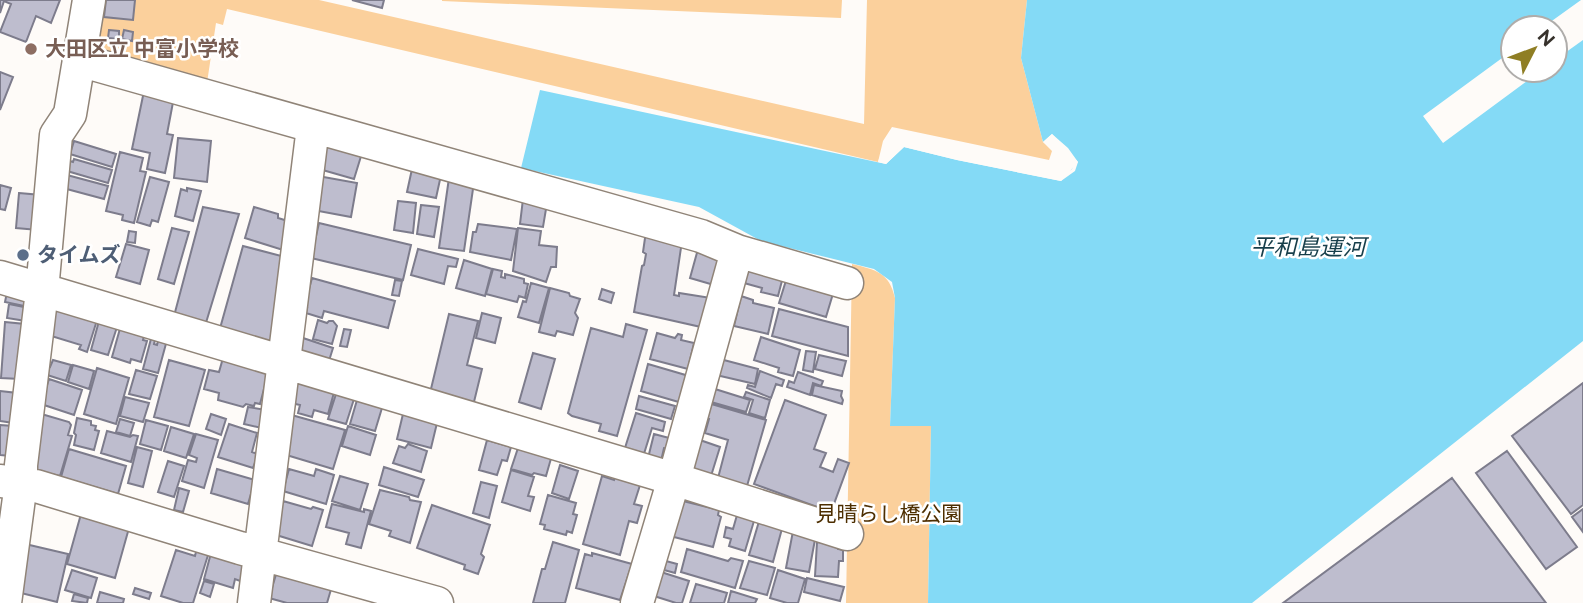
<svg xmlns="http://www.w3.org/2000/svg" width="1583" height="603" viewBox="0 0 1583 603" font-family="Raleway,'Noto Sans JP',sans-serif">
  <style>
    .green { fill: #fbd09c }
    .water { fill: #84daf6; fill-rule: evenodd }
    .pier { fill: #fefbf8 }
    .building { fill: #bebdce; stroke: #7d7c8c; stroke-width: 2 }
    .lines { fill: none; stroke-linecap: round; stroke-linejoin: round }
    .minor-casing { stroke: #908478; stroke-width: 35 }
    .minor { stroke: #fff; stroke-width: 32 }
    .education-dot { fill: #8d6e63; stroke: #fff; stroke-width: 2.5 }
    .service-dot { fill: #5c6f8a; stroke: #fff; stroke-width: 2.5 }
    .labels { text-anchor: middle; stroke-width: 5; stroke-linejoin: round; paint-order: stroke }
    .education-label { font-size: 21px; font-weight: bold; fill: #785e54; stroke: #fff; text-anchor: start }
    .service-label { font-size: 21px; font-weight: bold; fill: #4e5e75; stroke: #fff; text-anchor: start }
    .park-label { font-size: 21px; fill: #4d2e00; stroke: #fff }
    .water-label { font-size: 23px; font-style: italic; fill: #163e4a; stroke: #fff }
  </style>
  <rect width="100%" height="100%" fill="#fefbf8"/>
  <path class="green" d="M 89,0 L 319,0 L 864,124 L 867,0 L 1027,0 L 1021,58 L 1043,142 L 1052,151 L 1049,160 L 892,127 L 883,141 L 878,162 L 227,9 L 223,25 L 216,23 L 205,96 L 79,60 Z
    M 842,0 L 841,18 L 442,1 L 442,0 Z
    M 852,264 C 876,270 889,272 895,298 L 890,426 L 931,426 L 928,603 L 846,603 Z"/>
  <path class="water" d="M 1027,0 L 1583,0 L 1583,341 L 1252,603 L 928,603 L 931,426 L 890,426 L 895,298 L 892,282 L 874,269 L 761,241 L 699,207 L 521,168 L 540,90 L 886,164 L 904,147 L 957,160 L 1061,181 L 1078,162 L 1052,134 L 1043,142 L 1021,58 ZM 1513,28 L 1555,28 L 1555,70 L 1513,70 Z"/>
  <path class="pier" d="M 1581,0 L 1583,0 L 1583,40 L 1555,60 L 1555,28 L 1542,28 Z
    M 1513,50 L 1513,70 L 1542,70 L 1443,143 L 1423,116 Z
    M 1052,134 L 1068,148 L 1078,162 L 1075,171 L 1061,181 L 957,160 L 904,147 L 886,164 L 878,162 L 879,159 L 885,161 L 904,143 L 957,157 L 1061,177 L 1072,169 L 1074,163 L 1066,150 L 1052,138 L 1046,144 L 1043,142 Z"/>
  <path class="building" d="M 0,0 L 60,0 L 51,23 L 36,16 L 26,42 L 0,32 L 11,4 L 4,1 L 0,13 Z
    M 106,0 L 135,0 L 133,20 L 104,17 Z
    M 352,0 L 384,0 L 382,8 Z
    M 109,30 L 119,31 L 119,39 L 108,38 Z
    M 124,30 L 133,32 L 132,41 L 122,39 Z
    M 0,72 L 13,77 L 0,110 Z
    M 144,91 L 174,97 L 167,134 L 173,135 L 165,173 L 147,169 L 150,153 L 132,149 Z
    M 178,138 L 211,141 L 207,182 L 174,178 Z
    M 74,141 L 116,154 L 112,167 L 70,154 Z
    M 321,141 L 362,153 L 354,179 L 319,169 Z
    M 120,152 L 143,158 L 140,171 L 146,172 L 134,223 L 122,220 L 123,215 L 106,211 Z
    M 74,159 L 112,170 L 108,183 L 67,171 L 70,161 L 73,162 Z
    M 412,169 L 441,175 L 436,198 L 407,192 Z
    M 67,175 L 108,186 L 104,199 L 63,188 Z
    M 318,176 L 357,183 L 351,217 L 313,210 Z
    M 150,177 L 169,182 L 158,222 L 152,220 L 150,226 L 137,222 Z
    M 449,178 L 474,182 L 464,251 L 439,248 Z
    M 0,185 L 11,188 L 5,210 L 0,209 Z
    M 187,188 L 201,191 L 193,221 L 175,216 L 181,189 L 187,191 Z
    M 19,193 L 41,195 L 38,230 L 16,228 Z
    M 523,199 L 539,201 L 546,209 L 543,227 L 520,224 Z
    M 398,201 L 416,203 L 413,233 L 394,230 Z
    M 421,205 L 439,207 L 434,237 L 417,234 Z
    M 203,207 L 239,214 L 205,326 L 174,316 Z
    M 254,207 L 278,214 L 278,218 L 291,222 L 283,250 L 245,238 Z
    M 319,223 L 411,245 L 403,280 L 311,258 Z
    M 478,224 L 517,229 L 511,260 L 470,252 L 473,232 L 476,232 Z
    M 172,228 L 189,232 L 174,284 L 158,279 Z
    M 518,228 L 541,231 L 539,245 L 557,247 L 556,267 L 551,267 L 546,282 L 513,271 Z
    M 129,231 L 136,232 L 135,243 L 127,242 Z
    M 646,231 L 682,241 L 674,295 L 679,296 L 679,293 L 711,298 L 701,327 L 634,312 L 642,266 L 644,265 L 646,254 L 643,252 Z
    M 126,244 L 149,250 L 140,284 L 116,277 Z
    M 243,246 L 285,257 L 276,345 L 219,332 Z
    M 418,249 L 458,259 L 456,267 L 448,266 L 444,284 L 411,275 Z
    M 698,249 L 723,257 L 714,285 L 690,278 Z
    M 464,260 L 492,269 L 485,296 L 456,288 Z
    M 749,263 L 784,273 L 778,296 L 761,292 L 762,288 L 744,283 Z
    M 493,269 L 502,271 L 501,277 L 505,278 L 505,274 L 524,279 L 524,283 L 528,284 L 525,298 L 519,296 L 517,302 L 486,294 Z
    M 788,274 L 835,287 L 826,317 L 779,303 Z
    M 312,278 L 395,301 L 388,328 L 324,311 L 322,318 L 306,313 L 307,308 L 304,308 Z
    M 395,280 L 402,281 L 399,296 L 392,295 Z
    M 531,283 L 549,288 L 539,323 L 518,317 L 523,301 L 526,302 Z
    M 550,288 L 569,293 L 570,296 L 580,299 L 575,313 L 578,318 L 573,335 L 557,331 L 555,336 L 539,332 Z
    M 602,289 L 614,293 L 611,303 L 599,299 Z
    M 7,292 L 30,298 L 29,307 L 5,302 Z
    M 741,296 L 753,300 L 753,303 L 774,308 L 768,334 L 734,326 Z
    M 47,302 L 98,317 L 87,352 L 79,349 L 81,345 L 48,335 Z
    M 9,304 L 29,308 L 26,321 L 7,318 Z
    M 779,309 L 848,327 L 848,356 L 772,336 Z
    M 482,313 L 501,318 L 495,343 L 476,338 Z
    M 449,314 L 478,321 L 467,365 L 482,369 L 473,406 L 430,393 Z
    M 318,320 L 327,323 L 329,321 L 333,321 L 337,326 L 332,344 L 313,339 Z
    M 99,321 L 117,327 L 108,355 L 91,350 Z
    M 5,322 L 25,324 L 20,379 L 1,378 Z
    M 626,324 L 647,330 L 617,436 L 599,431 L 601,424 L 572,416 L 568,413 L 591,328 L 623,337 Z
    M 121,325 L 145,332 L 143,340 L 147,341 L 141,362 L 131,359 L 130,363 L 112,357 Z
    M 344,329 L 351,330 L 347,347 L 340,346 Z
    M 657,333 L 675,338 L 678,334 L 682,335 L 681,340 L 694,343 L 688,369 L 650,359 Z
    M 152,335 L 156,336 L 154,344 L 157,345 L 159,338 L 167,340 L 158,373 L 143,369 Z
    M 300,337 L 333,348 L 328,364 L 295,353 Z
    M 761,337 L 800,350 L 793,376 L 778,372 L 779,368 L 754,360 Z
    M 806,351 L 816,352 L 813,372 L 803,370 Z
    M 533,353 L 555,359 L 541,409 L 519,402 Z
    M 819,355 L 846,361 L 842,376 L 815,369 Z
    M 223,358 L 269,370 L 260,404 L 255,403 L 254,406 L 246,404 L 243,407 L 218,400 L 219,393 L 204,389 L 209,370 L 219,372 Z
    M 720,359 L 758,369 L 755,384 L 716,375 Z
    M 53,360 L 71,365 L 66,381 L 44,374 L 46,366 L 50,367 Z
    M 169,360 L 205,370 L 189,426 L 154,417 Z
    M 648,364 L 689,376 L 682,403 L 641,391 Z
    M 73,365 L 94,371 L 89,389 L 68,382 Z
    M 97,368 L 129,378 L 116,424 L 84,414 Z
    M 136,370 L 157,376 L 150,399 L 129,394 Z
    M 760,371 L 784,380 L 782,386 L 776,384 L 771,398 L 747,388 L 748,385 L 755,387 Z
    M 798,372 L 823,381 L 821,386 L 813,383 L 810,395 L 787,387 L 789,381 L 794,383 Z
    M 49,379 L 82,390 L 74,415 L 41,404 Z
    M 298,379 L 335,389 L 328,414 L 314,410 L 312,417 L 298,413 L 300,405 L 291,403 Z
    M 1583,383 L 1583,505 L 1571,514 L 1512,436 Z
    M 814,385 L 842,391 L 841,396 L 843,400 L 842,404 L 812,395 Z
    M 715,389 L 750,400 L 746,412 L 711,402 Z
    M 0,391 L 17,393 L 14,423 L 0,421 Z
    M 746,392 L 770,400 L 765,418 L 749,413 L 753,400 L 744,397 Z
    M 336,394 L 354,399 L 346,424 L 328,419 Z
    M 639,396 L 675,406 L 671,419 L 636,409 Z
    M 125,397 L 149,403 L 143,422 L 120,416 Z
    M 357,400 L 382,408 L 375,431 L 350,424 Z
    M 785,400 L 826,415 L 814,449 L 826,453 L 820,467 L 833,472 L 838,459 L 849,463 L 831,512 L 754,484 Z
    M 708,403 L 766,420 L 747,486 L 718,478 L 728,440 L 705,433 L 709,419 L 703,417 Z
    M 248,407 L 266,410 L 262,428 L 244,424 Z
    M 38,413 L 69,422 L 71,425 L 68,435 L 72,436 L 60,476 L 28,469 Z
    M 636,413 L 665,422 L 663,431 L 652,428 L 643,457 L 624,451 Z
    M 211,414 L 226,419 L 221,435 L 206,429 Z
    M 288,414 L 345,430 L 333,469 L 283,454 Z
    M 403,414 L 437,423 L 431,448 L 397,439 Z
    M 77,418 L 91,421 L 91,425 L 96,426 L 95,430 L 99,431 L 94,450 L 74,445 L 76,435 L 74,433 Z
    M 120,419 L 134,423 L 130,436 L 116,432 Z
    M 146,420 L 168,426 L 161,450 L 140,444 Z
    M 229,424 L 257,433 L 252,452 L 258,454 L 253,468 L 218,457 Z
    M 0,425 L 13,426 L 10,456 L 0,455 Z
    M 348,426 L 376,435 L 370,455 L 342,446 Z
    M 171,427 L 194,434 L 186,458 L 164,451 Z
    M 107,431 L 130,437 L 133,435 L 138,436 L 131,462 L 101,453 Z
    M 196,434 L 218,440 L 204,488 L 182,481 L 188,460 L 196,462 L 197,458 L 189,455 Z
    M 654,434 L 673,439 L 671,449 L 664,448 L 661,461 L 648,458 Z
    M 697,439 L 720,447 L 711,476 L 688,469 Z
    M 487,440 L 511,447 L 507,461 L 502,460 L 497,475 L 479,470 Z
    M 408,444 L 427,451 L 421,472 L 393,463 L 399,446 L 405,448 Z
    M 519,445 L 552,455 L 546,476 L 534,473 L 532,475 L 511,469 Z
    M 137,447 L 152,451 L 143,487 L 128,483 Z
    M 69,449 L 126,466 L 118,494 L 61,477 Z
    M 1507,451 L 1577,547 L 1546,569 L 1476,473 Z
    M 168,461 L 184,466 L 174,497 L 158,492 Z
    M 560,465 L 578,471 L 569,499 L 552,493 Z
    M 384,467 L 424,480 L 418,497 L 379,485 Z
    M 217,469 L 255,480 L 248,504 L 211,493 Z
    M 289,469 L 314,476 L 316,469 L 334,475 L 326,504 L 283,491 Z
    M 511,470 L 534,477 L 528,496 L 534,497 L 530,511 L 502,502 Z
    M 615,475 L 641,482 L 634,504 L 642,506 L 637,523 L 629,521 L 620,555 L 583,544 L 602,476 L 614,480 Z
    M 340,476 L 368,484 L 360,510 L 332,501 Z
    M 1452,478 L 1546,603 L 1283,603 Z
    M 481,482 L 497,486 L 489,518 L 473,513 Z
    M 179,488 L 189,491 L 183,512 L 174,510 Z
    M 380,490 L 409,497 L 410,500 L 421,502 L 410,543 L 389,536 L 391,531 L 369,524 Z
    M 548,495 L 576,503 L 573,514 L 577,515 L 572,533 L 567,531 L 566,535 L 544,529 L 545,525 L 540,524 Z
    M 679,500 L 719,510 L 718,515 L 721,517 L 713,547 L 670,536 Z
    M 283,501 L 311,509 L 313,507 L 323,510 L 312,546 L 273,534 Z
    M 332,504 L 364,512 L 364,509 L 371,511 L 361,548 L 346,544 L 349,533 L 326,527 Z
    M 432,505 L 490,525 L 481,554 L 484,557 L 478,574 L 464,569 L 465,565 L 417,548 Z
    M 1583,509 L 1583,532 L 1572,517 Z
    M 81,514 L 129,528 L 115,578 L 67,564 Z
    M 737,515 L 754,521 L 745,551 L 729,546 L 731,539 L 724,537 L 726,527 L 733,529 Z
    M 760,518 L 783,525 L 773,562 L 749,555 Z
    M 793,531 L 816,534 L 809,572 L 786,568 Z
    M 553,542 L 579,550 L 565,603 L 533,603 L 542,569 L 545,569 Z
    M 817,542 L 838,543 L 838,549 L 843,550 L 843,561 L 839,561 L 838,577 L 815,576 Z
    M 21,543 L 68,554 L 57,602 L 17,592 Z
    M 197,548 L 209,552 L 193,603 L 183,603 L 161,596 L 176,550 L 195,556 Z
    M 687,549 L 728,561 L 731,558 L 743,561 L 735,588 L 681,572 Z
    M 211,553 L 245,563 L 243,582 L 235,579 L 233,588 L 204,579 Z
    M 592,553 L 632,564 L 620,600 L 576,588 L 585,554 L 592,556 Z
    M 666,561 L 677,564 L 675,573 L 664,570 Z
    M 749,561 L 775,568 L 767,595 L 740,588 Z
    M 72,570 L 97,578 L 91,598 L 65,590 Z
    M 778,570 L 805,579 L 798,603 L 787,603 L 770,598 Z
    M 277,571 L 332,586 L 327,603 L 287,603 L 269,598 Z
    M 661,572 L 689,581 L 682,603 L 676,603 L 654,596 Z
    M 807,578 L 844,587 L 840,601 L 804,592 Z
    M 204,581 L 214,584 L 210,597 L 200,593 Z
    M 696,584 L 727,593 L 724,603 L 690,603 Z
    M 135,588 L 151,593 L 149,599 L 133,594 Z
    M 731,591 L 757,599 L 755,603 L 728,603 Z
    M 100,592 L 124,599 L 123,603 L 97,603 Z
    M 74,594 L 88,598 L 87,603 L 72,601 Z"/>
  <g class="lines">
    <g class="minor-casing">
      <path id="minor" d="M 79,60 L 701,236 L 737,251 L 674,479 L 637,603
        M 737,251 L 847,283
        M 0,277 L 674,479 L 847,534
        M 1,481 L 36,486 L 240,548 L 437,603
        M 5,603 L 21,483 L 21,465 L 42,291 L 56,135 L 70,114 L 89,0
        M 254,603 L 313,127"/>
    </g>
    <use href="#minor" class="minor"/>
  </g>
  <circle class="education-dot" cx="31" cy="49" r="7"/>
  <circle class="service-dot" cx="23" cy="255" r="7"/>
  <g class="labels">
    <g class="education-label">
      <text x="45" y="56">大田区立 中富小学校</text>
    </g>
    <g class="service-label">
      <text x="37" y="262">タイムズ</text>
    </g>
    <g class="park-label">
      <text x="889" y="521">見晴らし橋公園</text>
    </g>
    <g class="water-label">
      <text x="1308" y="255">平和島運河</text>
    </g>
  </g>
  <g transform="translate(1534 49) rotate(48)"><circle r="33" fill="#ffffff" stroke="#afadab" stroke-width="2"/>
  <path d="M0-5L12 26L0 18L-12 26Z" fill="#8f7e24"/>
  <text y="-10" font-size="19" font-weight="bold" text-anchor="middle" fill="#37322c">N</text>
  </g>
</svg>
